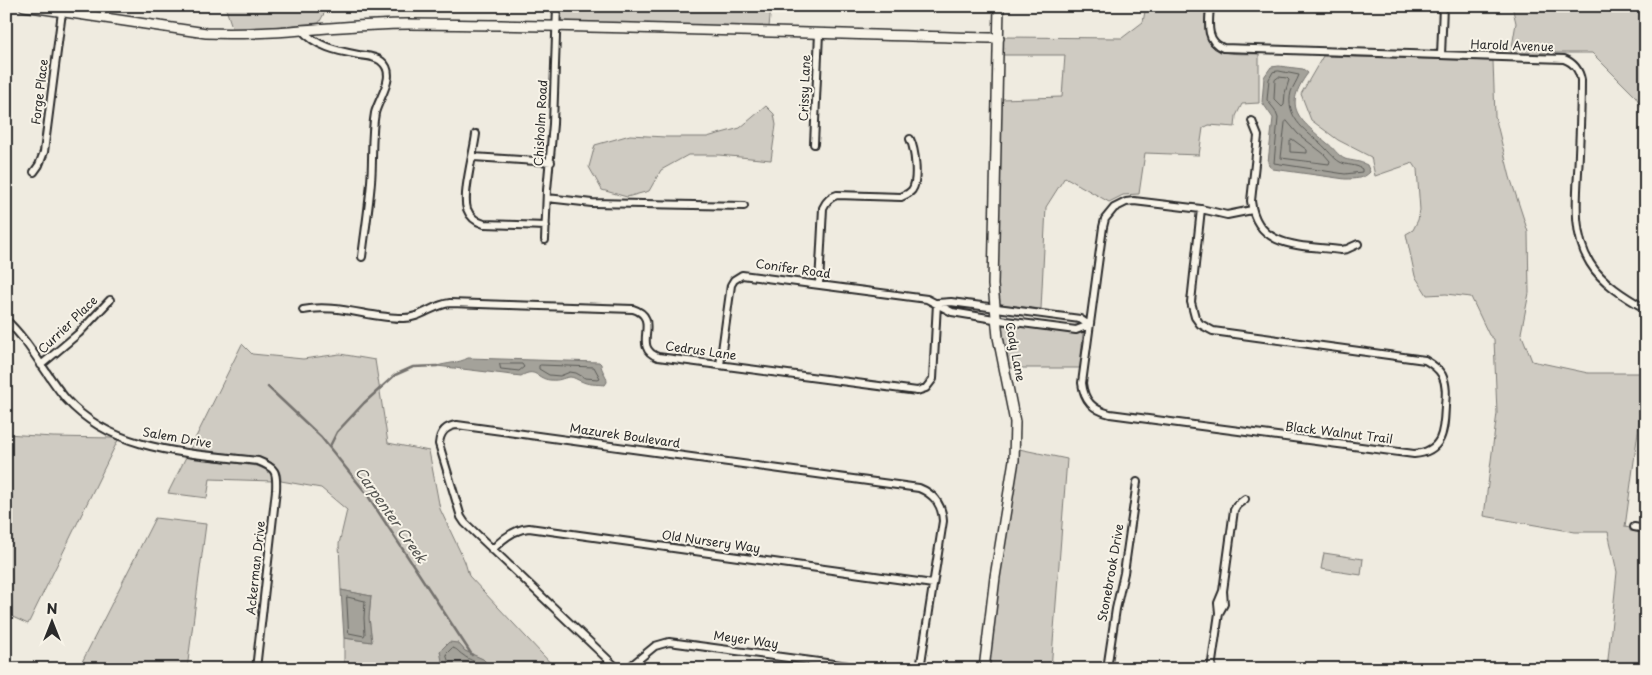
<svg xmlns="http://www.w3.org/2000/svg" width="1652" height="675" viewBox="0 0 1652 675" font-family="'Playpen Sans',sans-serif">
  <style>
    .green { fill: #cfcbc2; stroke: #7d7b76 }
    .water { fill: #a4a29a; stroke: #74726e }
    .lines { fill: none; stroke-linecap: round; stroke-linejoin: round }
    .shore { stroke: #5b5b57; stroke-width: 1 }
    .stream { stroke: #74726e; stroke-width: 2.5 }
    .minor-casing { stroke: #2b2b2b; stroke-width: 10 }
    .tertiary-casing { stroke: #2b2b2b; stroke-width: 12 }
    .secondary-casing { stroke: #2b2b2b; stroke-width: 12 }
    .minor { stroke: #f7f3e8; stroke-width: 6 }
    .tertiary { stroke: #f7f3e8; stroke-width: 9 }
    .secondary { stroke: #f7f3e8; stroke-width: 9 }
    .labels { text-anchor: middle; stroke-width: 4; stroke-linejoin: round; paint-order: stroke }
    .street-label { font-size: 12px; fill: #2b2b2b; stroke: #f7f3e8 }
    .water-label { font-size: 14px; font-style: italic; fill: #555552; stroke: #f7f3e8 }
  </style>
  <rect width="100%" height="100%" fill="#efebe0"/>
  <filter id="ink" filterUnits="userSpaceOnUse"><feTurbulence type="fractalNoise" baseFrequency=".02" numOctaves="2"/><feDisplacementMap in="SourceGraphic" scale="10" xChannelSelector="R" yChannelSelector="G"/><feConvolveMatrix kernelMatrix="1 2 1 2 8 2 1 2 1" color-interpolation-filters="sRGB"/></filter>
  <g filter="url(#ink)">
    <path class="green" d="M 225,6 L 328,6 L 319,23 L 233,30 Z
      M 561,6 L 771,6 L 769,27 L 561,22 Z
      M 1146,6 L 1205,6 C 1206,15 1204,25 1206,34 C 1210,58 1240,53 1259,54 L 1259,103 L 1242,104 L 1236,116 L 1235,127 L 1209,125 L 1203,128 L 1199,155 L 1145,153 L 1139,194 L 1123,195 L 1109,202 L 1065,177 L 1046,207 L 1041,309 L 998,304 L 997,285 L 1001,99 L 1062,97 L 1065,55 L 1002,55 L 1003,37 L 1122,38 L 1143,22 Z
      M 1512,6 L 1587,9 L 1590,6 L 1646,6 L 1646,115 L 1636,97 L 1592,53 L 1511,53 L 1516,23 Z
      M 1323,56 L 1493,61 L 1495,116 L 1510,177 L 1528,232 L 1529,293 L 1521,333 L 1532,361 L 1588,373 L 1646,373 L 1625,527 L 1630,528 L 1630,531 L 1646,533 L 1646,669 L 1607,669 L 1617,572 L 1608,532 L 1575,532 L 1484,516 L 1497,413 L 1494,339 L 1489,335 L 1471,297 L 1446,294 L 1427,295 L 1415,276 L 1406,234 L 1413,230 L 1418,220 L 1420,210 L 1417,169 L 1413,163 L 1375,176 L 1371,157 L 1338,140 L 1311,120 L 1301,94 Z
      M 766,106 L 774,114 L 776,125 L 771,160 L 719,155 L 688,155 L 661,170 L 649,191 L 627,197 L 602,190 L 589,167 L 595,145 L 630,135 L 665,137 L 707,137 L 740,128 Z
      M 1001,324 L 1076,334 L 1083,332 L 1080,368 L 1008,368 Z
      M 242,344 L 252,354 L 303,359 L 340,354 L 375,360 L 388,443 L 429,451 L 440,509 L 465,562 L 469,576 L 556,669 L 493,669 L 482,659 L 465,651 L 458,643 L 442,661 L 448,669 L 344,669 L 344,638 L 372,642 L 369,618 L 371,596 L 341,590 L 339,544 L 347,510 L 321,488 L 281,481 C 281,466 272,462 259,457 L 190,449 Z
      M 6,434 L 53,437 L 113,438 L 118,440 L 28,624 L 6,614 Z
      M 1019,449 L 1067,459 L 1051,669 L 988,669 L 994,614 Z
      M 186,457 L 257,466 L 271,472 L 273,481 L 210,479 L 207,498 L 168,493 Z
      M 155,518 L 206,524 L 187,669 L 85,669 L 80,666 Z
      M 1324,553 L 1363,559 L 1361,575 L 1321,569 Z"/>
    <path class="water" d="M 1279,66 L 1303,69 L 1308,73 C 1282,108 1299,119 1327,143 C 1333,147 1338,156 1345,159 C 1352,161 1360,161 1367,165 L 1370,172 C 1364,179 1354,179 1345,179 L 1273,169 L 1269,166 L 1268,162 L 1273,118 L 1262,102 L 1264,77 L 1271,67 Z
      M 468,358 L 599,362 L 601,364 C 601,371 607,375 607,382 L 605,385 C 597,384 588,385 581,381 C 577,380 574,377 570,377 C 561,378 561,381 550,380 C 537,379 536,367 521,376 L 437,366 C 447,363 459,363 468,358 Z
      M 341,590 L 371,596 L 369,618 L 372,642 L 344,638 Z
      M 449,642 L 458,643 L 465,651 L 483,659 L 493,669 L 448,669 L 442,661 L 440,651 Z"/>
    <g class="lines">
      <path class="shore" d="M 1279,71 L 1299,75 C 1297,81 1293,86 1291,92 C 1285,116 1304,130 1320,143 C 1327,149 1333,158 1340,162 C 1347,166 1356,164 1362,169 L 1362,172 L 1345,174 L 1274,163 L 1278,118 L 1275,110 L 1267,100 L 1269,79 L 1273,72 Z
        M 1279,77 L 1287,78 L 1289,80 L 1285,93 L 1284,105 L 1282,107 L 1274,99 L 1275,80 Z
        M 1287,121 L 1298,134 L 1324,154 L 1330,161 L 1329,164 L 1281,158 L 1285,123 Z
        M 1292,139 L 1307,150 L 1307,153 L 1290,152 L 1290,142 Z
        M 500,364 L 522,364 L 524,367 L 519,371 L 501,369 Z
        M 541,365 L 594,367 L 600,378 L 598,379 L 585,378 L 576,373 L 570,372 L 560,376 L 549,375 L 539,369 L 539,366 Z
        M 347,597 L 365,601 L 364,618 L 365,634 L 364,636 L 349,633 Z
        M 451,669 L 446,654 L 452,648 C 458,649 458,652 463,655 C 470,661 479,662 486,669"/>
      <path class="stream" d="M 268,387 L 321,437 L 366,493 L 472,655
        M 330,446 L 337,432 L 364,403 L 395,375 L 413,367 L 437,366"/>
      <g class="minor-casing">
        <path id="minor" d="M 1210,6 C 1209,22 1205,41 1223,48 L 1564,59 C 1574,63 1579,69 1581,80 C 1581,105 1580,129 1579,153 C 1578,188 1570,231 1590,263 C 1602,283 1625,297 1646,309
          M 301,29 C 316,47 338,51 359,55 C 366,56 375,56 381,61 C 398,74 379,97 375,113 C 371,135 373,159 371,182 C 369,207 365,232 362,257
          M 1441,55 L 1443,6
          M 1252,121 L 1258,136 L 1251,201 C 1257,250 1303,245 1341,250 L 1347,249 L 1358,244
          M 476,134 C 474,152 462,194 467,209 C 470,217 477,222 484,224 L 546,226
          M 814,144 L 819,33
          M 473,157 L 551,162
          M 34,172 L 39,165 L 44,152 L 62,12
          M 547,198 L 592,203 L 744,206
          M 1201,209 L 1191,302 L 1195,317 L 1200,324 L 1213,331 L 1425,360 C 1432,364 1438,368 1442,375 C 1447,385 1446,395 1445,406 C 1444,429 1444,452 1414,454 L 1110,414 C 1093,410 1084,401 1082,383 L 1103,227 L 1105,219 L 1114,208 L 1126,202 L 1134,201 L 1201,209 L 1227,215 L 1252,210
          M 545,240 L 547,190 L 553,124 L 557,6
          M 819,284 L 823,208 C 826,201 830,197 837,195 L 901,197 C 905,195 909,194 912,190 C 919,180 915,149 910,139
          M 937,303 L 951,302 L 1080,319 L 1089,325
          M 303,310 C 335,303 370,318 402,318 C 420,319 432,305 450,303 L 633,309 C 663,318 630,347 658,357 L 917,391 L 926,388 L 933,379 L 937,303
          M 6,320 C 30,342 45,374 66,399 C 114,453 192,453 258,461 C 276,468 277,472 276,490 L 256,669
          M 41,365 L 79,333 L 110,300
          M 720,365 L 731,285 L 734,280 L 742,275 L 927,299 L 952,312 L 1006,321 L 1076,330 L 1089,325
          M 1634,527 L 1646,529
          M 492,550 C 502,539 514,529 529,528 L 933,584
          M 1219,613 L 1224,604 L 1223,591 L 1234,510 L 1237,505 L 1245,499
          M 618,669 L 465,523 L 461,517 L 439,444 C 440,432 446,426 457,425 L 919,488 C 934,494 942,504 943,521 L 920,669
          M 627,669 L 655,646 L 669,642 L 871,669
          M 1107,669 L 1116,609 L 1124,573 L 1137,482
          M 1211,669 L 1219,613 L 1218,603 L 1223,591"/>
      </g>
      <g class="tertiary-casing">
        <path id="tertiary" d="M 984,669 L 995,577 L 1014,460 L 1015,422 L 998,337 L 993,285 L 999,6"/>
      </g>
      <g class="secondary-casing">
        <path id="secondary" d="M 24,6 L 206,33 C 274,36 341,24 409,24 C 606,25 802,34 999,38"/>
      </g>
      <use href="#minor" class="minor"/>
      <use href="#tertiary" class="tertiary"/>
      <use href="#secondary" class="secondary"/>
    </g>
  </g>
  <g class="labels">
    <g class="street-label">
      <text transform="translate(1512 46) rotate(2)" y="4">Harold Avenue</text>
      <text transform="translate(805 88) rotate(-88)" y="4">Crissy Lane</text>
      <text transform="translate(40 92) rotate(-83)" y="4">Forge Place</text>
      <text transform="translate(541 123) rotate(-87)" y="4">Chisholm Road</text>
      <text transform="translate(793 269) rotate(8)" y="4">Conifer Road</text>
      <text transform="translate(68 325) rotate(-44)" y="4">Currier Place</text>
      <text transform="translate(701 351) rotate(8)" y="4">Cedrus Lane</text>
      <text transform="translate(1015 352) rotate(79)" y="4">Cody Lane</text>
      <text transform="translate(1339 433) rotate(7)" y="4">Black Walnut Trail</text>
      <text transform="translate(625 436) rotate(8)" y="4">Mazurek Boulevard</text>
      <text transform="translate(177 438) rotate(10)" y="4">Salem Drive</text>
      <text transform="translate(711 542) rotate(8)" y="4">Old Nursery Way</text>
      <text transform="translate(256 568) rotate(-84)" y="4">Ackerman Drive</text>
      <text transform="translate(1111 573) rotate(-80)" y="4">Stonebrook Drive</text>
      <text transform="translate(746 640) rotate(8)" y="4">Meyer Way</text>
    </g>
    <g class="water-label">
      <text transform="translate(391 515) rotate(55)" y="5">Carpenter Creek</text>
    </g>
  </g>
  <rect width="1652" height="675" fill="none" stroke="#f7f3e8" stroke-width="25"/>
  <rect x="12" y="12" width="1627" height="650" fill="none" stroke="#2b2b2b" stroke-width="2" filter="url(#ink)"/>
  <g transform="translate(52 622)" stroke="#f7f3e8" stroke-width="4" paint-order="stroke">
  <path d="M0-4L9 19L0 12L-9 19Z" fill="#2b2b2b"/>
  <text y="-8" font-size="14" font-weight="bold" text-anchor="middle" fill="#2b2b2b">N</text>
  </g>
</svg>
